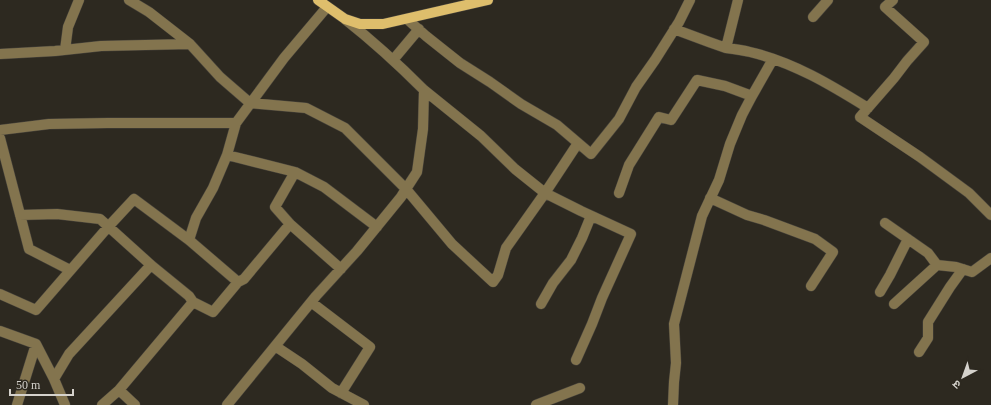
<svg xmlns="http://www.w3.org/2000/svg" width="991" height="405" viewBox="0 0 991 405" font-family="'Times New Roman','Noto Sans Devanagari',serif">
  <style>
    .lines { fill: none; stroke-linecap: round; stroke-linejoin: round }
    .minor-casing { stroke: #48443c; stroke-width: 11 }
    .major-casing { stroke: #48443c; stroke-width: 11 }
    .minor { stroke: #83744e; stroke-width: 10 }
    .major { stroke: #debe6c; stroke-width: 10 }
  </style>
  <rect width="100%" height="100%" fill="#2d2920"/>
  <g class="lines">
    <g class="minor-casing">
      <path id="minor" d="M 129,0 L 149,12 L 190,44 L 220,77 L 250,103 L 306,108 L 345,128 L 406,189 L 452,244 L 493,282 L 498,275 L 506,248 L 545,193 L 578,143
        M 738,0 L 726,48 C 734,49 742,50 750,52 C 793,62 831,85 868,108
        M 893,0 L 885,7 L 924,42 L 907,61 L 894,78 L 860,117 L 920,157 L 969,193 L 991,215
        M 813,17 L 828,0
        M 407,19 L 426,36 L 460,63 L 490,82 L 521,104 L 557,125 L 591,154 L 619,119 L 636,87 L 655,60 L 679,22 L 690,0
        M 674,29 L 709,42 L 726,48
        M 65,50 L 68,27 L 79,0
        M 0,54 L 55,51 L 101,46 L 190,44
        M 393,60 L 419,29
        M 424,90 L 481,136 L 515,169 L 545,193 L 581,211 L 631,234 L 602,298 L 592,324 L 576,360
        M 0,130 L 49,124 L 108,123 L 236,123 L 284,58 L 327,7
        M 0,138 L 29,249 L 70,270
        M 227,155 L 295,172 L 275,207 L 290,224 L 341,269
        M 295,172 L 324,187 L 377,227
        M 619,193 L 629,165 L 659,117 L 671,120 L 697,80 L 725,86 L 752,96
        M 710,198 L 747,215 L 764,220 L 815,239 L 833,252 L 811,286
        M 20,215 L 57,214 L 100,219 L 151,265 L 189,296 L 193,302 L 213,312 L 238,282 L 244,279 L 290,224
        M 885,223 L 928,253 L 937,265
        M 189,240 L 196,218 L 213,188 L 227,155 L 236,123
        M 880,292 L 890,275 L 908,239
        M 0,294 L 36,310 L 108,227 L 134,199 L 189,240 L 238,282
        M 311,302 L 370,347 L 341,393
        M 541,304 L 553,283 L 571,260 L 582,238 L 591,216
        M 894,304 L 937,265 L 956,267 L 972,272 L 991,258
        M 0,331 L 36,344 L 54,379 L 65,405
        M 275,346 L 302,364 L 332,388 L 364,405
        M 919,352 L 928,338 L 928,322 L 950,287 L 963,269
        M 54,379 L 69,354 L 151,265
        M 119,390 L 135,405
        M 17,405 L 36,344
        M 102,405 L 119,390 L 193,302
        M 227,405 L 316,296 L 357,251 L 401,197 L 406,189 L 417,172 L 423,129 L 424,90 C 399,65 374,42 346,20
        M 536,405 L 580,388
        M 673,405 L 674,382 L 676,363 L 674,324 L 702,216 L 719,180 L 730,144 L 742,115 L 752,96 L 773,59"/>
    </g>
    <g class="major-casing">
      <path id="major" d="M 318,0 L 345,19 L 360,24 L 383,24 L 488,0"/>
    </g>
    <use href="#minor" class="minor"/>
    <use href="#major" class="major"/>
  </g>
  <g transform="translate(963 377) rotate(221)" stroke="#2d2920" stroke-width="3" paint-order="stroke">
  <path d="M0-3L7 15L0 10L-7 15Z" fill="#d5d2cc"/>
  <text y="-6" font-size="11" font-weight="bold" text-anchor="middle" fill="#d5d2cc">उ</text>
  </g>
  <path d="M10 389v6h63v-6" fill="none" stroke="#d5d2cc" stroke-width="2"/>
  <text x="16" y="389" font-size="12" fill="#d5d2cc" stroke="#2d2920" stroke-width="3" paint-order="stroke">50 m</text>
</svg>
